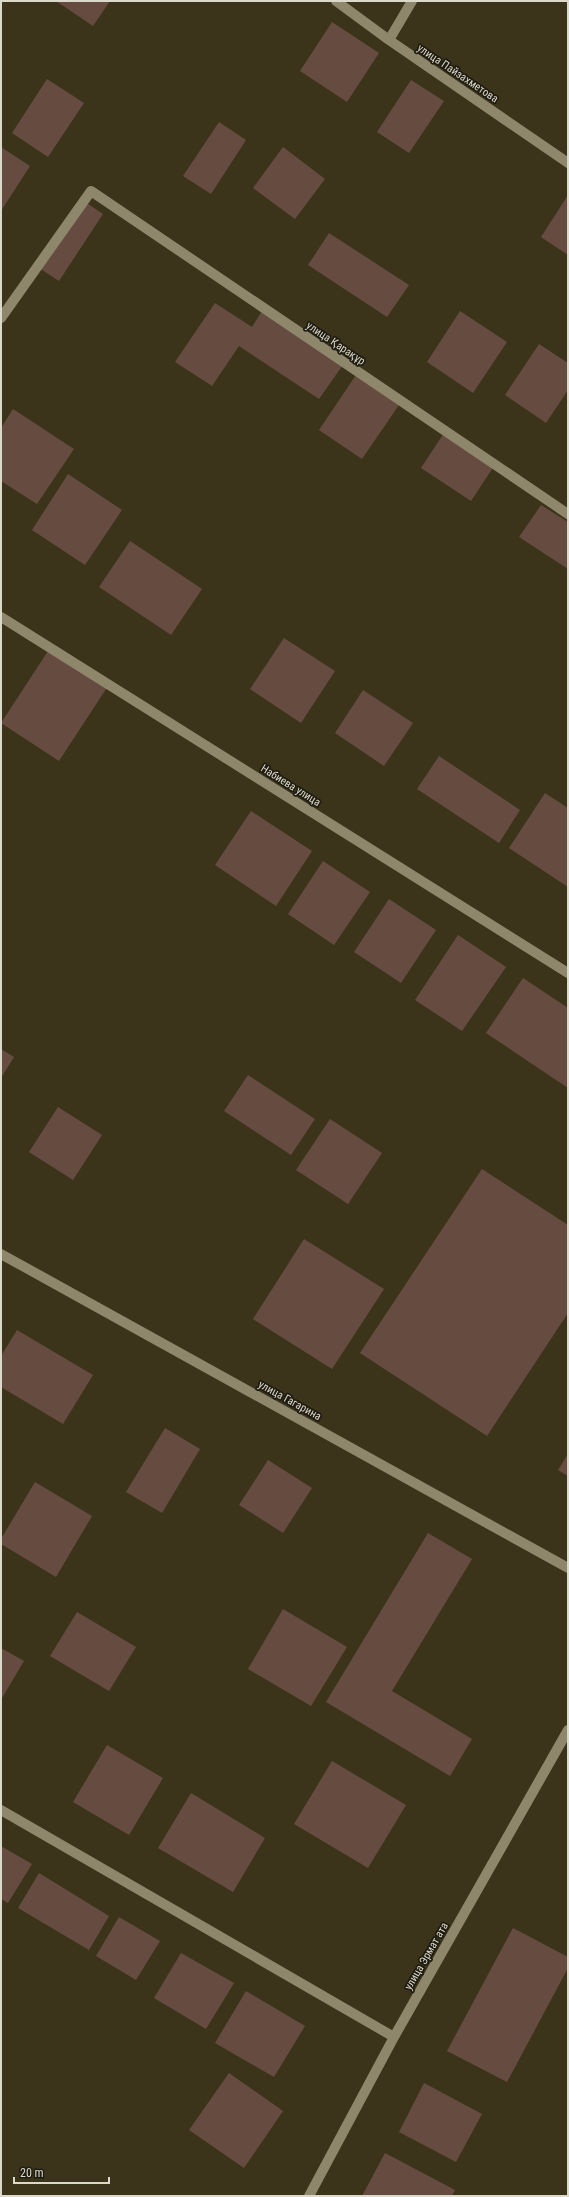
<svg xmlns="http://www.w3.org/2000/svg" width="569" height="2197" viewBox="0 0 569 2197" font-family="'Roboto Condensed',sans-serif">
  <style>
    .building { fill: #664c40 }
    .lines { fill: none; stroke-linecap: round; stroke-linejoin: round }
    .minor { stroke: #8f876c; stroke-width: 10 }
    .labels { text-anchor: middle; stroke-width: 3.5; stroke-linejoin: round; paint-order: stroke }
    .street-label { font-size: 11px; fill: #dcd8ca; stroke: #1f1c11 }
  </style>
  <rect width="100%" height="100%" fill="#3b341b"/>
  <path class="building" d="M 56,1 L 110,1 L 93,26 Z
    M 332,22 L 379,53 L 347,102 L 300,71 Z
    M 47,79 L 84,103 L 48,157 L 12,133 Z
    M 411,80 L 444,101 L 409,153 L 377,132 Z
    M 219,122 L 246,140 L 211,194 L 183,176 Z
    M 1,147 L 30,166 L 1,211 Z
    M 283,147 L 325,179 L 295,219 L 253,188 Z
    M 568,195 L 568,255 L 541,237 Z
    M 85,202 L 103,214 L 59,281 L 39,268 Z
    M 329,233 L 409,285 L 387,317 L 308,265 Z
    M 215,303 L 252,327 L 264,308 L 345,362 L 319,399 L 239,346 L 212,386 L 175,362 Z
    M 460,311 L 507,342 L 473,393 L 427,362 Z
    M 539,344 L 568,363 L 568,390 L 546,423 L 505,395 Z
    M 356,375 L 399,405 L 362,459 L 319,430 Z
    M 13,409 L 74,449 L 37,504 L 1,481 L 1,428 Z
    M 444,433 L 494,466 L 471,501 L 421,468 Z
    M 68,474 L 122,510 L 85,565 L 32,530 Z
    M 541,505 L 568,522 L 568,569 L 519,537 Z
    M 130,541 L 202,589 L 171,635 L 99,587 Z
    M 284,638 L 335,671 L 301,723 L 250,689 Z
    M 50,648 L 108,686 L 59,761 L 1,723 Z
    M 363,690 L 413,723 L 384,766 L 335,733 Z
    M 439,756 L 520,810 L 499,843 L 417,789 Z
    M 545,793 L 568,808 L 568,887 L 509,848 Z
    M 251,811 L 312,851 L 276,906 L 215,865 Z
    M 323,861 L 370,892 L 334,945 L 288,914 Z
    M 389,899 L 436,930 L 401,983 L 354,952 Z
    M 458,935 L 506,967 L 462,1031 L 415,1000 Z
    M 523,978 L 568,1008 L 568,1088 L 486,1033 Z
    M 1,1049 L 14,1057 L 1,1078 Z
    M 248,1075 L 315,1119 L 291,1155 L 224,1111 Z
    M 58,1107 L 102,1135 L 73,1180 L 29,1152 Z
    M 330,1119 L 382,1153 L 348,1204 L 296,1170 Z
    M 482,1169 L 568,1225 L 568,1313 L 487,1436 L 360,1353 Z
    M 304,1239 L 384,1289 L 332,1369 L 253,1319 Z
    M 17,1330 L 93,1375 L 63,1424 L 1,1387 L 1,1356 Z
    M 165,1428 L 200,1449 L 162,1513 L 126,1492 Z
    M 568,1454 L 568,1476 L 558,1470 Z
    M 268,1460 L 312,1488 L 283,1533 L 239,1505 Z
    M 35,1482 L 92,1516 L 56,1577 L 1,1544 L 1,1539 Z
    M 428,1533 L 472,1559 L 392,1691 L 472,1739 L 450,1776 L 326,1702 Z
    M 283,1609 L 347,1647 L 311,1706 L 248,1669 Z
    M 77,1612 L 136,1647 L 109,1691 L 50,1656 Z
    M 1,1648 L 24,1661 L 2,1698 L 1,1697 Z
    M 107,1745 L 163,1778 L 129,1835 L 73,1802 Z
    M 332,1761 L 406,1805 L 368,1868 L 294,1824 Z
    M 191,1793 L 265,1838 L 233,1892 L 158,1848 Z
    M 1,1846 L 32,1864 L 8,1903 L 1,1899 Z
    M 39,1873 L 109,1916 L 89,1950 L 18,1908 Z
    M 119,1917 L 160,1941 L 136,1980 L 96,1956 Z
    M 513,1928 L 568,1957 L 568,1968 L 507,2082 L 447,2051 Z
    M 181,1953 L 234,1983 L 206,2029 L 154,1998 Z
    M 246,1991 L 305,2026 L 274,2077 L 215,2043 Z
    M 229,2073 L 283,2111 L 244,2168 L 189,2130 Z
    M 424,2083 L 482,2114 L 456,2162 L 399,2132 Z
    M 385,2153 L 455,2190 L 452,2196 L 362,2196 Z"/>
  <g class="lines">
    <path class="minor" d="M 336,1 L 389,40 L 568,163
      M 389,40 L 412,1
      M 1,318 L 91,191 L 568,514
      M 1,617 L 568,973
      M 1,1254 L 568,1568
      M 1,1810 L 394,2037
      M 309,2196 L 394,2037 L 568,1730"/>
  </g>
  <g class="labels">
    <g class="street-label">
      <text transform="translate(458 73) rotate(34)" y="4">улица Пайзахметова</text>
      <text transform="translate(336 343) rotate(34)" y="4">улица Қарақұр</text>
      <text transform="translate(291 785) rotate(32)" y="4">Набиева улица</text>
      <text transform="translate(290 1400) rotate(29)" y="4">улица Гагарина</text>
      <text transform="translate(426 1956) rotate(-60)" y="4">улица Эрмат ата</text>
    </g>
  </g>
  <rect width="569" height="2197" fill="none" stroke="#dcd8ca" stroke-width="4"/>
  <path d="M14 2177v6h95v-6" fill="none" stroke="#dcd8ca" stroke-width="2"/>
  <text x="20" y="2177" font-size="12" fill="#dcd8ca" stroke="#1f1c11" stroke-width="3" paint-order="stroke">20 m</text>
</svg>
